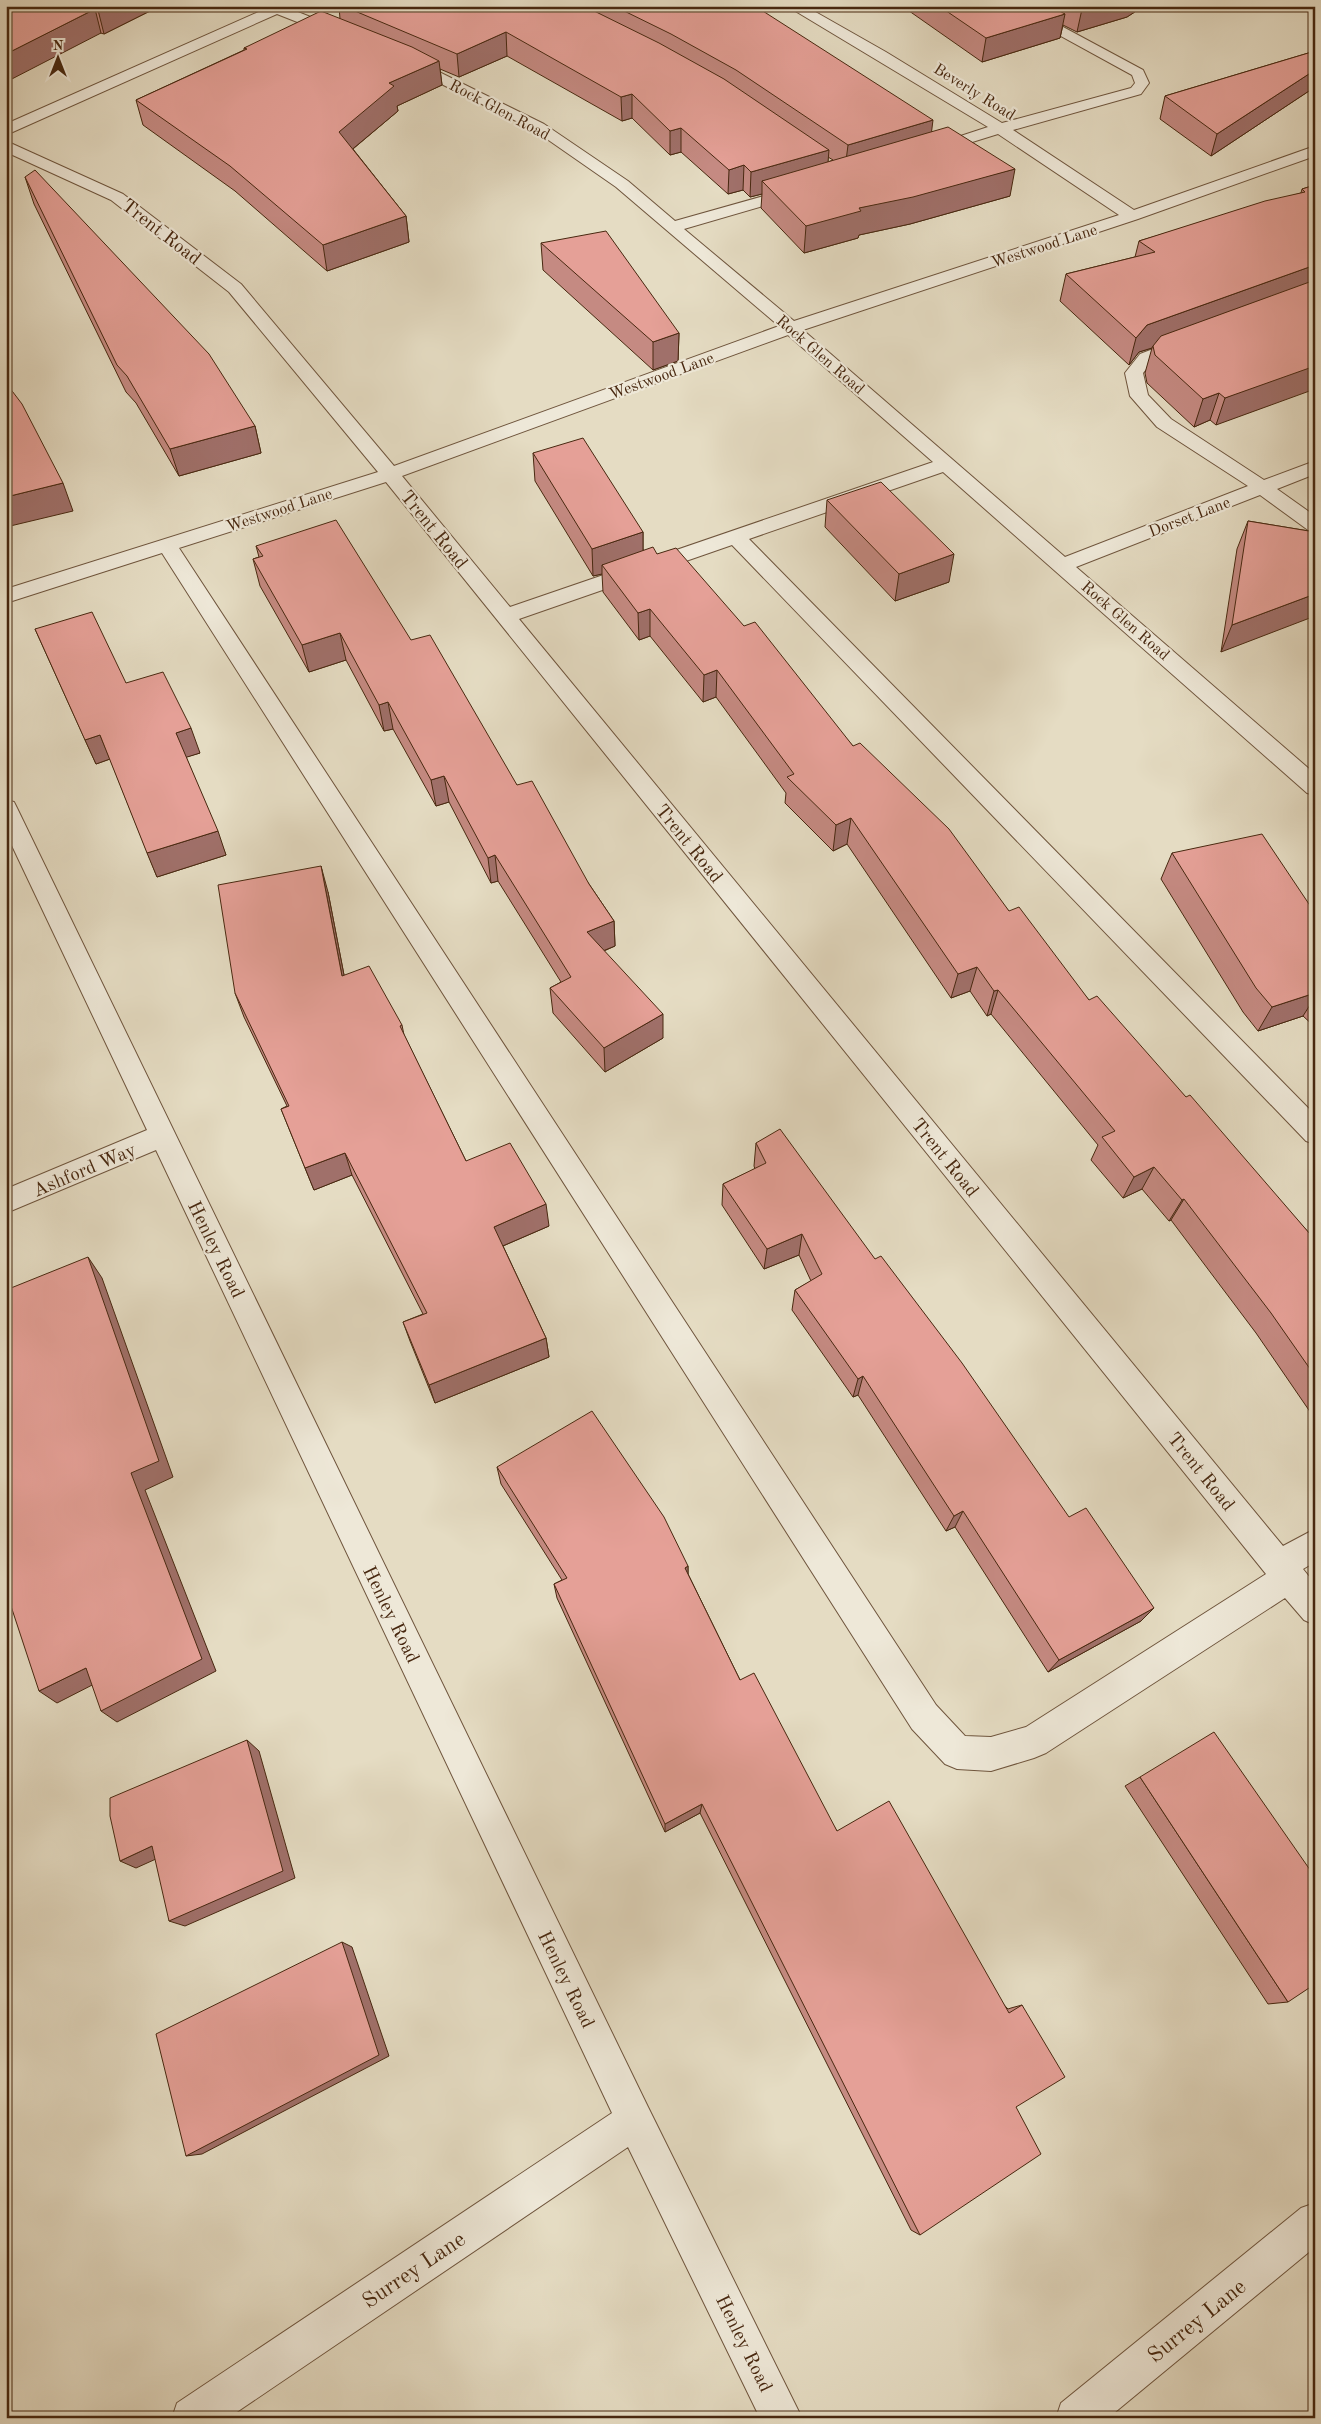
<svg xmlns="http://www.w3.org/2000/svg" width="1321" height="2424" viewBox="0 0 1321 2424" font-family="'Old Standard TT',serif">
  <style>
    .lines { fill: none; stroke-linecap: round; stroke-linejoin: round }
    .minor-casing { stroke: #6f553d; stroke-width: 2 }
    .minor { fill: #eee8d8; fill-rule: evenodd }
    .wall { fill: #c58a82; stroke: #482810; fill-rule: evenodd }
    .shaded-wall { fill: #a0706a; stroke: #482810 }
    .building { fill: #e5a097; stroke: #482810 }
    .labels { text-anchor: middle; stroke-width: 4.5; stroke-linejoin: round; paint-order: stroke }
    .far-street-label { font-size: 16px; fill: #482810; stroke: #eee8d8 }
    .street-label { font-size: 19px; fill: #482810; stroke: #eee8d8 }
    .near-street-label { font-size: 22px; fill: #482810; stroke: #eee8d8 }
  </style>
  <rect width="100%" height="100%" fill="#e5dcc3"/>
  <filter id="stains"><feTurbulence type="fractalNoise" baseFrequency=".004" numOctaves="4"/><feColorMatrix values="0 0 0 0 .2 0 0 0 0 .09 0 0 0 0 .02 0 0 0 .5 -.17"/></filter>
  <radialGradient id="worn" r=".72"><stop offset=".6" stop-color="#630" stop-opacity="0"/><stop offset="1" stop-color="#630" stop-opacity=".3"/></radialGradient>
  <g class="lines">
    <g class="minor-casing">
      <path id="minor" d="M 263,6 L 290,6 L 288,8 L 343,30 L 345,33 L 343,36 L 333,36 L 277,14 L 6,135 L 6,124 L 265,9 Z
        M 787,6 L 805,6 L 886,52 L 1002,123 L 1131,88 L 1135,83 L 1132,75 L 1006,6 L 1024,6 L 1143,70 L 1149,83 L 1141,94 L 1013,130 L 1134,210 L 1315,146 L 1315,156 L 1138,219 L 803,330 L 1065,557 L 1248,486 L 1157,427 L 1130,396 L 1125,373 L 1140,354 L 1179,339 L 1191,339 L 1194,343 L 1191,347 L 1152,362 L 1143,373 L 1148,395 L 1171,419 L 1264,480 L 1315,461 L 1315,474 L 1277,489 L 1315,516 L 1315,532 L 1308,530 L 1260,495 L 1076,567 L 1315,774 L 1315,795 L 1307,793 L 943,472 L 749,539 L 1315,1115 L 1315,1144 L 1306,1141 L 732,545 L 519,619 L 1283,1546 L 1315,1529 L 1315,1562 L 1303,1569 L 1315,1584 L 1315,1625 L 1304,1620 L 1285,1598 L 1046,1753 L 1034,1758 L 991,1771 L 957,1769 L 945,1764 L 912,1729 L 162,553 L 6,603 L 6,589 L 378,472 L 229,292 L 111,200 L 6,152 L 6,141 L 123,194 L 241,284 L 394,466 L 779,326 L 616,187 L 534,130 L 403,65 L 401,62 L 403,59 L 413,59 L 544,124 L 628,181 L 675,221 L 792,188 L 804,188 L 806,191 L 804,194 L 684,229 L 794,321 L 1119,215 L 998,134 L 937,153 L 927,153 L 924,150 L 927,147 L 988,127 ZM 788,335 L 933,462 L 510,607 L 402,476 ZM 386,482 L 1266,1574 L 1026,1727 L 991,1737 L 965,1736 L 936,1705 L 179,548 Z
        M 6,800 L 14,802 L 17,808 L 648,2107 L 802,2418 L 760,2418 L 628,2147 L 228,2418 L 172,2418 L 177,2403 L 612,2113 L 156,1150 L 6,1213 L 6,1189 L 147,1130 L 6,833 Z
        M 1315,2203 L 1315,2247 L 1108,2418 L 1056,2418 L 1061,2403 L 1301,2208 Z"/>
    </g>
    <use href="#minor" class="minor"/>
  </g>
  <path class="wall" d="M 6,6 L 160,6 L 104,34 Z
    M 339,6 L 755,6 L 931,132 L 1010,196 L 910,224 L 859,235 L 858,238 L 804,253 L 761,208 L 762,194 L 750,197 L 743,190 L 728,194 L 681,152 L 670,155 L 632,118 L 622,121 L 507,56 L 459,77 L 440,69 L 442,85 L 397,106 L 398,111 L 353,149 L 406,216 L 409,242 L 327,271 L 235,191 L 143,125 L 136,100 L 244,50 L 244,48 L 340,19 ZM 828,157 L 833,160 L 828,162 Z
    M 902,6 L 1144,6 L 1127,17 L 1077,32 L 1063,25 L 1060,38 L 982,62 Z
    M 1315,51 L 1315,87 L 1211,156 L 1160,119 L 1165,96 Z
    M 25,177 L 255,426 L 261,453 L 179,476 L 136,403 L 126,392 L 34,204 Z
    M 1315,185 L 1216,425 L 1210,420 L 1194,427 L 1147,383 L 1145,373 L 1152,348 L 1139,352 L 1129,365 L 1060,301 L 1066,274 L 1135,257 L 1139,241 L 1301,193 L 1302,189 Z
    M 541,243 L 679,333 L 678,361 L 653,370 L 543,270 Z
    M 533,453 L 643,532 L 643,550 L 657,554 L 744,626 L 853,746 L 1009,911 L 1089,1000 L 1186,1097 L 1310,1234 L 1315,1232 L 1315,1419 L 1256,1333 L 1171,1220 L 1169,1221 L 1142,1189 L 1123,1198 L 1091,1160 L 1098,1145 L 991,1014 L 987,1016 L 970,991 L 951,998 L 847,844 L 833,851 L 785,803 L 786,793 L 716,697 L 703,702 L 650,636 L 639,640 L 603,592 L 602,574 L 593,576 L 535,481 Z
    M 827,500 L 949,582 L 895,601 L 825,527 Z
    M 1248,521 L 1315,532 L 1221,652 L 1237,549 Z
    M 256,546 L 411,640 L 589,884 L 614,921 L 615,946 L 604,951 L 663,1038 L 605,1072 L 553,1013 L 550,988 L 561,982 L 498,881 L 491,883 L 449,802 L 436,806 L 393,729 L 384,731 L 346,660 L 309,672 L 260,586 L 253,559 L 259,557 Z
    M 35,629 L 126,683 L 200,753 L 186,757 L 226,855 L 157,877 L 110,759 L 96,764 Z
    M 1172,853 L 1315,913 L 1315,1027 L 1303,1016 L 1258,1031 L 1243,1012 L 1161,879 Z
    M 328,892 L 344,975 L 402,1025 L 404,1035 L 466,1161 L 549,1226 L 503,1246 L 546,1338 L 549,1357 L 435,1403 L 410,1341 L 403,1322 L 423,1314 L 352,1175 L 314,1190 L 281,1109 L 287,1106 L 244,1017 L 235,993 Z
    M 756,1143 L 875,1259 L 1141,1621 L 1048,1672 L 955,1527 L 946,1531 L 858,1395 L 853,1397 L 792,1310 L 795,1290 L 811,1281 L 799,1255 L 764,1269 L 722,1205 L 723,1184 L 755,1169 L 754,1166 Z
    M 497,1467 L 688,1566 L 688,1574 L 740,1680 L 837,1831 L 1008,2009 L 1011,2008 L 1022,2005 L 1016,2107 L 920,2235 L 911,2230 L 700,1813 L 665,1832 L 557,1598 L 554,1584 L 562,1580 L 501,1484 Z
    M 1140,1777 L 1288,2002 L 1268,2004 L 1125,1786 Z"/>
  <path class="shaded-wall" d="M 106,6 L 160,6 L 104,34 L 98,10 Z
    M 1091,6 L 1144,6 L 1127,17 L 1077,32 L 1082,9 Z
    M 95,9 L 101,33 L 6,82 L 6,54 Z
    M 1065,14 L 1060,38 L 982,62 L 986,38 Z
    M 506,32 L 507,56 L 459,77 L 457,54 Z
    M 439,61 L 442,85 L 397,106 L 398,111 L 343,157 L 339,132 L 389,83 Z
    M 1315,70 L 1315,87 L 1211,156 L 1217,134 Z
    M 632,94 L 632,118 L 622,121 L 621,97 Z
    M 933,120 L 930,144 L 845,169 L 848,145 Z
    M 681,128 L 681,152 L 670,155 L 670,131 Z
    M 829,150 L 827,174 L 762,181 L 762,194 L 750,197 L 751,172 Z
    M 744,165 L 743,190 L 728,194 L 729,170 Z
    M 1015,169 L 1010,196 L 910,224 L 859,235 L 858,238 L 804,253 L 806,226 L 859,208 Z
    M 406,216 L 409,242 L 327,271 L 323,245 Z
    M 1315,265 L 1315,289 L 1153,346 L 1152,348 L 1139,352 L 1129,365 L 1136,338 L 1147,325 Z
    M 679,333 L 678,361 L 653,370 L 653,342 Z
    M 1315,359 L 1315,389 L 1216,425 L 1225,398 Z
    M 1219,393 L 1210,420 L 1194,427 L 1203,399 Z
    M 255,426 L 261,453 L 179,476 L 170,449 Z
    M 63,483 L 73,511 L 6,527 L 6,497 Z
    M 643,532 L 643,559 L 602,565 L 602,574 L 593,576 L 592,549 Z
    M 954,554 L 949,582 L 895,601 L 899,574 Z
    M 1315,594 L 1315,616 L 1221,652 L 1232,625 Z
    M 650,609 L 650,636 L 639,640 L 638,613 Z
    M 340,633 L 346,660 L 309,672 L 302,645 Z
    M 717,670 L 716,697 L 703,702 L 704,675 Z
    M 388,702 L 393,729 L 384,731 L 379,705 Z
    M 191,728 L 200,753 L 184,758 L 176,733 Z
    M 100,735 L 110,759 L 96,764 L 85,740 Z
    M 444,776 L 449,802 L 436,806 L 431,780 Z
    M 851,818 L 847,844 L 833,851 L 836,825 Z
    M 218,831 L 226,855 L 157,877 L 147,853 Z
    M 495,855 L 498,881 L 491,883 L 488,858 Z
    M 321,866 L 328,892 L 349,1001 L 342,976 Z
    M 614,921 L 615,946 L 588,957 L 587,932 Z
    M 977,967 L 970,991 L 951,998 L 958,974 Z
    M 998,990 L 991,1014 L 987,1016 L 994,991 Z
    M 1315,993 L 1315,997 L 1303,1016 L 1258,1031 L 1272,1007 Z
    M 663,1014 L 663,1038 L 605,1072 L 604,1048 Z
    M 345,1153 L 352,1175 L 314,1190 L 305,1168 Z
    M 1154,1167 L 1142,1189 L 1123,1198 L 1134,1177 Z
    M 1184,1199 L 1171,1220 L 1169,1221 L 1182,1200 Z
    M 546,1204 L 549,1226 L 498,1248 L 494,1227 Z
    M 802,1234 L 799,1255 L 764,1269 L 767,1249 Z
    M 88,1257 L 102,1278 L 173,1477 L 145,1490 L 216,1671 L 117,1722 L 101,1711 L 131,1473 Z
    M 546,1338 L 549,1357 L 435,1403 L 429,1385 Z
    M 863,1376 L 858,1395 L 853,1397 L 858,1379 Z
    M 963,1511 L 955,1527 L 946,1531 L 954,1516 Z
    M 688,1566 L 688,1581 L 685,1568 Z
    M 1154,1608 L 1141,1621 L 1048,1672 L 1059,1660 Z
    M 86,1668 L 102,1680 L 57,1703 L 39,1691 Z
    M 247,1740 L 259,1751 L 295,1878 L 185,1926 L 169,1921 Z
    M 702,1804 L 700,1813 L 665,1832 L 665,1824 Z
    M 152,1846 L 167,1854 L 136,1868 L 120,1861 Z
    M 342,1942 L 352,1947 L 389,2056 L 202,2154 L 186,2156 Z"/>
  <path class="building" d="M 6,6 L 106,6 L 98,10 L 95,9 L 6,54 Z
    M 343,6 L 584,6 L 659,43 L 724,79 L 829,150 L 751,172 L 744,165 L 729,170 L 681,128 L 670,131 L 632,94 L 621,97 L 506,32 L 457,54 Z
    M 614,6 L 755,6 L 933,120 L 848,145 L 736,70 L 671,34 Z
    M 939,6 L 1050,6 L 1065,14 L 986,38 Z
    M 1077,6 L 1091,6 L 1082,9 Z
    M 321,11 L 412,47 L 439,61 L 389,83 L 394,86 L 339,132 L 406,216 L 323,245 L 230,166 L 136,100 L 247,49 L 244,48 Z
    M 1315,51 L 1315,70 L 1217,134 L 1165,96 Z
    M 948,127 L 1015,169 L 913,197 L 859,208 L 861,211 L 806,226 L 762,181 Z
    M 35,170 L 209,354 L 255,426 L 170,449 L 127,376 L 117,365 L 25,177 Z
    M 1315,185 L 1315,265 L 1147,325 L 1136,338 L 1066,274 L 1155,252 L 1139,241 L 1265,201 L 1305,192 L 1302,189 Z
    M 606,231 L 679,333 L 653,342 L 541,243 Z
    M 1315,280 L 1315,366 L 1225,398 L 1219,393 L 1203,399 L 1155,355 L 1153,346 L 1161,336 Z
    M 6,383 L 22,404 L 63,483 L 6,497 Z
    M 583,438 L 643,532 L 592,549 L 533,453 Z
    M 881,482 L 954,554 L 899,574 L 827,500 Z
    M 336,520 L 411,640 L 430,635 L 517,785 L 532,781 L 589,884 L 614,921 L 587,932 L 663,1014 L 604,1048 L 550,988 L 571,977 L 495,855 L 488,858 L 444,776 L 431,780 L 388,702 L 379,705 L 340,633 L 302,645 L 253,559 L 263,556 L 256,546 Z
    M 1248,521 L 1315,532 L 1315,594 L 1232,625 Z
    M 653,547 L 657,554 L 676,548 L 744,626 L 755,622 L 853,746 L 860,743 L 949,829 L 1009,911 L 1019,907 L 1089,1000 L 1097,996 L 1186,1097 L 1190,1095 L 1310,1234 L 1315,1232 L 1315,1376 L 1271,1313 L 1184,1199 L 1182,1200 L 1154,1167 L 1134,1177 L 1102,1137 L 1115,1131 L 998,990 L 994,991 L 977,967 L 958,974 L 851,818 L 836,825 L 787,777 L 794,774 L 717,670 L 704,675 L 650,609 L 638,613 L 602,565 Z
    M 92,612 L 126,683 L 163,672 L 191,728 L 176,733 L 218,831 L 147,853 L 100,735 L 85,740 L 35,629 Z
    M 1262,834 L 1315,913 L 1315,993 L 1272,1007 L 1256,988 L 1172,853 Z
    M 321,866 L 342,976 L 369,966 L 402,1025 L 400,1026 L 466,1161 L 510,1143 L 546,1204 L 494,1227 L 546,1338 L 429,1385 L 403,1322 L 427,1313 L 345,1153 L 305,1168 L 281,1109 L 289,1106 L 235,993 L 218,885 Z
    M 780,1129 L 875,1259 L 881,1256 L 962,1363 L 1069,1517 L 1086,1508 L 1154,1608 L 1059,1660 L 963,1511 L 954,1516 L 863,1376 L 858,1379 L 795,1290 L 822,1274 L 802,1234 L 767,1249 L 723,1184 L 766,1163 L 756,1143 Z
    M 88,1257 L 159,1461 L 131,1473 L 202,1659 L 101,1711 L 86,1668 L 39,1691 L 6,1591 L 6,1290 Z
    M 592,1411 L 664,1517 L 688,1566 L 685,1568 L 740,1680 L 754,1673 L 837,1831 L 889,1801 L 1009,2013 L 1022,2005 L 1065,2077 L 1016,2107 L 1041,2154 L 920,2235 L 702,1804 L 665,1824 L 554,1584 L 567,1578 L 497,1467 Z
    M 1214,1732 L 1315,1877 L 1315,1984 L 1288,2002 L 1140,1777 Z
    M 247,1740 L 283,1871 L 169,1921 L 152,1846 L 120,1861 L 110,1816 L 110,1798 Z
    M 342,1942 L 379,2055 L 186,2156 L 156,2034 Z"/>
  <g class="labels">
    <g class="far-street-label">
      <text transform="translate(975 91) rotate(32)" y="6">Beverly Road</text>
      <text transform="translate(500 109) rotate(28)" y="6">Rock Glen Road</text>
      <text transform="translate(1044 245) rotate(-18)" y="6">Westwood Lane</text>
      <text transform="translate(821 354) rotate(41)" y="6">Rock Glen Road</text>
      <text transform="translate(661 375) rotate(-20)" y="6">Westwood Lane</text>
      <text transform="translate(279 509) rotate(-18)" y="6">Westwood Lane</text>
      <text transform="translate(1189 516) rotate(-21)" y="6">Dorset Lane</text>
      <text transform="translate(1126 620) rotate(41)" y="6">Rock Glen Road</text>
    </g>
    <g class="street-label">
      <text transform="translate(162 231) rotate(38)" y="7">Trent Road</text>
      <text transform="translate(435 529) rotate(51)" y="7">Trent Road</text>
      <text transform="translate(690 843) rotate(51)" y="7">Trent Road</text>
      <text transform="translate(946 1157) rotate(51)" y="7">Trent Road</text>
      <text transform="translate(84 1169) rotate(-23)" y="7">Ashford Way</text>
      <text transform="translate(217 1249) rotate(64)" y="7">Henley Road</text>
      <text transform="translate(1202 1471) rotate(51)" y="7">Trent Road</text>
      <text transform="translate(392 1614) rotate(64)" y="7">Henley Road</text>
      <text transform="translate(567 1979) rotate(64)" y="7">Henley Road</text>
      <text transform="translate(745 2343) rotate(64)" y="7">Henley Road</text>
    </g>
    <g class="near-street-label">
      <text transform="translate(413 2269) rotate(-34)" y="8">Surrey Lane</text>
      <text transform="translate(1196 2320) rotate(-39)" y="8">Surrey Lane</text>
    </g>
  </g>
  <rect width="1321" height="2424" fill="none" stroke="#e5dcc3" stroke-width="25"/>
  <rect x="8" y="8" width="1306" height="2409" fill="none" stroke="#482810" stroke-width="2.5"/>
  <rect x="12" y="12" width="1296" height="2399" fill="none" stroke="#482810"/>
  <g transform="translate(58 58)" stroke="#eee8d8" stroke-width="4" paint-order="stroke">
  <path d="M0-4L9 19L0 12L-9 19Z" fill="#482810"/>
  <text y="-8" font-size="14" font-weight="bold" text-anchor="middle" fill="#482810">N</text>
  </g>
  <rect width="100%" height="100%" filter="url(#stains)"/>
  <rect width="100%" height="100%" fill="url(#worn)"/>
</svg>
